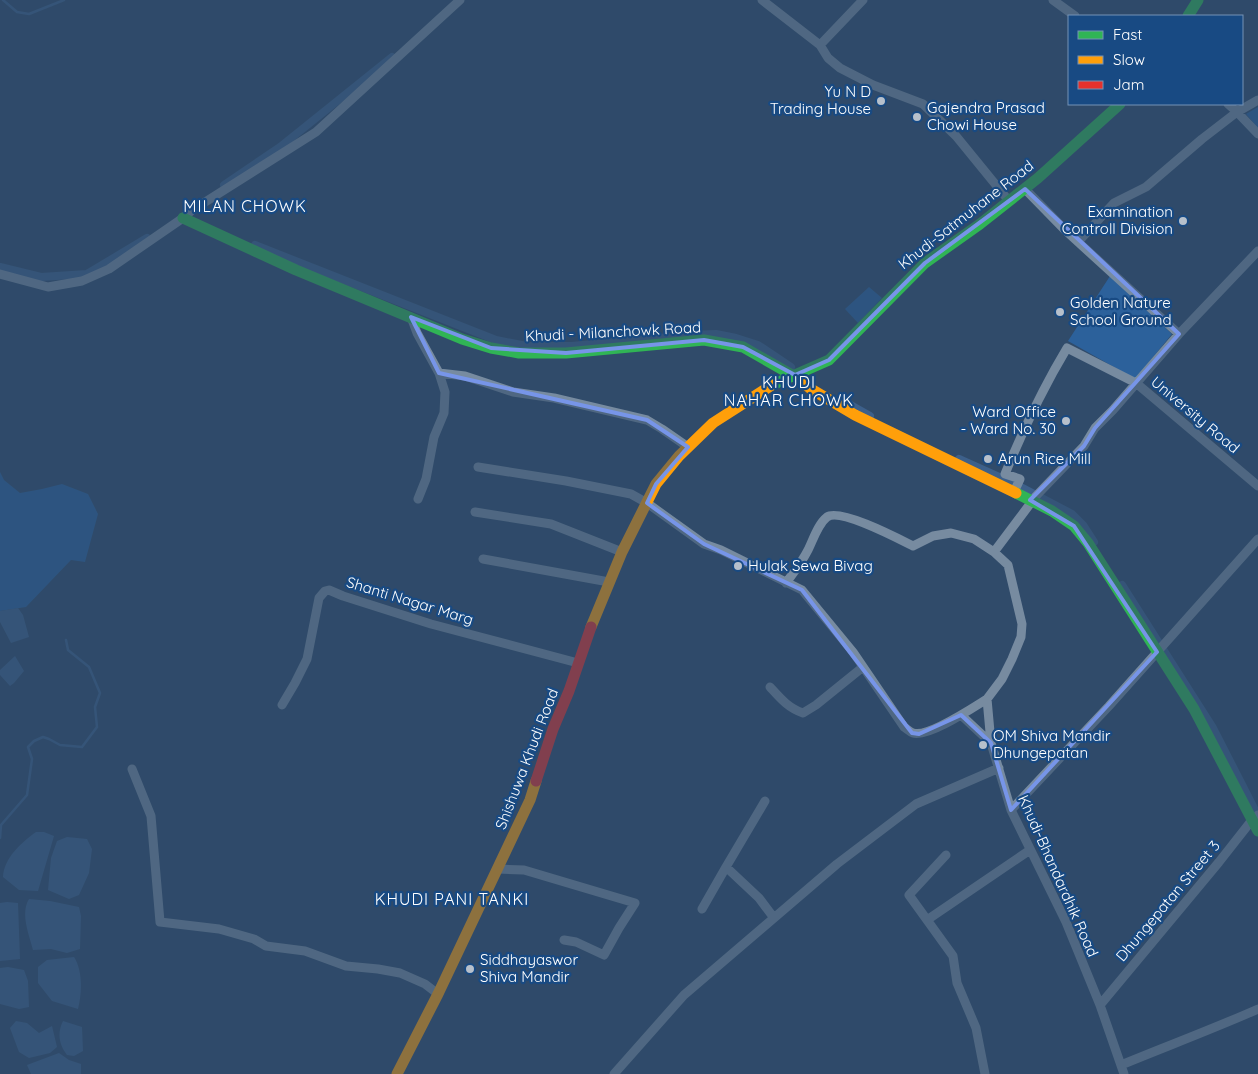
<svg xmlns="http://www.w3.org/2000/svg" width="1258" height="1074" viewBox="0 0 1258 1074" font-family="Quicksand,sans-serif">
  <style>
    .green { fill: #2c619b }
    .water { fill: #3d608a }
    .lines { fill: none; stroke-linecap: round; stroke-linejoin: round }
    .stream { stroke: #3d608a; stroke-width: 2.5 }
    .canal { stroke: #3d608a; stroke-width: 8 }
    .street { stroke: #778ba0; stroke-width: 9 }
    .fast { stroke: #30b455; stroke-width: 11 }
    .slow { stroke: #ff9f0a; stroke-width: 11 }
    .jam { stroke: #e5322d; stroke-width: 11 }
    .marked { fill: none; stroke: #7795e8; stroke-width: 4; stroke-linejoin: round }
    .poi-dot { fill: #b7c0cb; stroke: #184a83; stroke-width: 2 }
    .labels { text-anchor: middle; stroke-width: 4.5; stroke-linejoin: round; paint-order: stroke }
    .poi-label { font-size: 15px; fill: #fff; stroke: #184a83; text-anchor: start }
    .street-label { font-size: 15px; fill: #fff; stroke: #184a83 }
    .neighbourhood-label { font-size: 16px; letter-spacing: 1px; fill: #fff; stroke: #184a83 }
  </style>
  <rect width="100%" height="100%" fill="#304b6a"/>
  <path class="green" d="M 1258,107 L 1258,128 L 1246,114 Z
    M 1110,276 L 1172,334 L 1135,379 L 1068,341 Z
    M 869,287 L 882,298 L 858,323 L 845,309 Z
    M 0,472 L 4,480 L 20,493 L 42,489 L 62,484 L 88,494 L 98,514 L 85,562 L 71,560 L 26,607 L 0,611 Z"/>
  <path class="water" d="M 18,608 L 23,615 L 29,637 L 11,643 L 0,622 L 0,611 Z
    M 15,656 L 24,671 L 14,683 L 10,686 L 0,675 L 0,670 Z
    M 36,832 L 44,832 L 54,836 L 38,891 L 19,890 L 3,877 C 4,858 21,843 36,832 Z
    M 67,837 L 87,839 L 92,849 L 89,873 L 79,895 L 69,899 L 48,890 L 51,858 L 57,841 Z
    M 29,899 L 50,901 L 79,907 L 81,916 L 80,949 L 67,953 L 51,949 L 33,950 C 29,934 20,914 29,899 Z
    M 7,902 L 18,903 L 20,959 L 0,961 L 0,903 Z
    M 74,957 C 83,971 82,993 78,1009 L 52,1001 L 38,983 L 38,967 L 47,960 Z
    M 8,967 L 24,970 L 28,981 L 29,1007 L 19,1009 L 0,1004 L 0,968 Z
    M 16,1021 L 27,1023 L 39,1033 L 52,1026 L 57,1047 L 50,1053 L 29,1058 L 19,1052 L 10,1028 Z
    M 63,1021 L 82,1027 L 83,1051 L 74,1056 L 67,1055 C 59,1045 57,1033 63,1021 Z
    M 59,1053 L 69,1060 L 81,1064 L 81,1074 L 31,1074 L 27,1065 Z"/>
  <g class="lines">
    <path class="stream" d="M 3,0 L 17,12 L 29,14 L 64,0
      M 0,838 L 1,825 L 27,795 L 32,759 L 28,747 L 34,741 L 43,737 L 49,739 L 60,745 L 82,747 L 97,727 L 95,707 L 100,693 L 89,667 L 68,650 L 66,640"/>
    <path class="canal" d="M 224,185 L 280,147 L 392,57
      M 255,245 L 496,340 L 527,346 L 572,346 L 691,335 L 716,334 L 736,338 L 758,345 L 791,367
      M 0,267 L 41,277 L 87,274 L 147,238
      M 847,403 L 870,416
      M 959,459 L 1017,485 L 1072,514 L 1083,525 L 1094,542
      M 1122,585 L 1213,728 L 1256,812"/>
    <path class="street" d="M 762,0 L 820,45 L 828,58 L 840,68 L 873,85 L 923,104 L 956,136 L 1009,201
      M 1053,0 L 1075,16
      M 820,45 L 863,0
      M 1228,104 L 1237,112 L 1258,134
      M 1025,189 L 1066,231 L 1179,334
      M 1078,242 L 1114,203 L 1146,187 L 1202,139 L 1237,112 L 1258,100
      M 0,274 L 48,287 L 82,281 L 109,269 L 183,218 L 191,211 L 316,132 L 460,0
      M 411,317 L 417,333 L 439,373 L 445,392 L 444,413 L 434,437 L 426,479 L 418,499
      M 439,373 L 465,376 L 513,392 L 554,398 L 647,420 L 662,429 L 688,447
      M 478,467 L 566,481 L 631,494 L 647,503 L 704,544 L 721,550 L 802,590 L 853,652 L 904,727 C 907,729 910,732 913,733 C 928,738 974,707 987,699
      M 1014,492 L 1020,479 L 1005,474 C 1023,430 1043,388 1067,348 L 1136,383 L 1258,486
      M 475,512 L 551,524 L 622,552
      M 994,552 L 1036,496 L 1084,446 L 1095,428 L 1113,410 L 1179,334 L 1258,251
      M 483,559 L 609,582
      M 786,583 C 794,572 802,562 808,550 C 813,540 818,524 827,517 C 840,508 899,539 913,546 L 933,536 L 951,533 L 974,539 L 994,552 L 1008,565 L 1022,624 L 1021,637 L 1012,659 L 1002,679 L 987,699 L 991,743 L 1011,810 L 1066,922 L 1100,1005 L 1124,1074
      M 770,687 C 780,698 788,708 803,713 L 816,705 L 863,667
      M 282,705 L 295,683 L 307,659 L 319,598 L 325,591 L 329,590 L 343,596 L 431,624 L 578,663
      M 961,715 L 991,743
      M 132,769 L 151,816 L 160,922 L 219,929 L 254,939 L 266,946 L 305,951 L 346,966 L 378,969 L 400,973 L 425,984 L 438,994
      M 1011,810 L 1109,706 L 1258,539
      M 946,855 L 909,895 L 953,956 L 957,983 L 976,1028 L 985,1074
      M 726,867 L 765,801
      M 498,869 L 524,870 L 635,903 L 619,928 L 604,955 L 576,942 L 564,940
      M 702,909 L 726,867 L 759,898 L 774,918
      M 927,920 L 1030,850
      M 1100,1005 L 1219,862 L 1252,820 L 1258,815
      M 1121,1065 C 1167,1046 1213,1029 1258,1009
      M 614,1074 L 684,995 L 837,864 L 916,804 L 999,768"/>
    <path class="fast" d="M 1188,16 L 1198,0
      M 183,218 L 296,270 L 462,339 L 491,348 L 519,353 L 566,353 L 704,340 L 743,347 L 799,379
      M 772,385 L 829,360 L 925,263 L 980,224 L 1038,178 L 1120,104
      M 1016,493 L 1052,511 L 1074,526 L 1088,543 L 1194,709 L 1258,831"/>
    <path class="slow" d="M 799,379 L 811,389 L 855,415 L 1016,493
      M 591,627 L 622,552 L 656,484 L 679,456 L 713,423 L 772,385
      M 397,1074 L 438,994 L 530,800 L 536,781"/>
    <path class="jam" d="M 536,781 L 553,729 L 569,691 L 591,627"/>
  </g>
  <path d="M0 0H1258V1074H0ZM 1025,189 L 1179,334 L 1095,428 L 1084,446 L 1030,500 L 1074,526 L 1157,652 L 1011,810 L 991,743 L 961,715 L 919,734 L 912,733 L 802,590 L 704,544 L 647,503 L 656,484 L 688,447 L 647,420 L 439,373 L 411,317 L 491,348 L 566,353 L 704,340 L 743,347 L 795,375 L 829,360 L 925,263 Z" fill="#304b6a" fill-opacity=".55" fill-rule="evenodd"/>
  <path class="marked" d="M 1025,189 L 1179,334 L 1095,428 L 1084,446 L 1030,500 L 1074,526 L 1157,652 L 1011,810 L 991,743 L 961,715 L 919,734 L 912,733 L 802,590 L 704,544 L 647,503 L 656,484 L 688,447 L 647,420 L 439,373 L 411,317 L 491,348 L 566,353 L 704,340 L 743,347 L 795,375 L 829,360 L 925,263 Z"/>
  <g class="poi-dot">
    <circle cx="881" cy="101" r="5"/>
    <circle cx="917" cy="117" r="5"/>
    <circle cx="1183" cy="221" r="5"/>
    <circle cx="1060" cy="312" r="5"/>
    <circle cx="1066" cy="421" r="5"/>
    <circle cx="988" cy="459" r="5"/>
    <circle cx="738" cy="566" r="5"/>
    <circle cx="983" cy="745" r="5"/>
    <circle cx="470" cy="969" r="5"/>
  </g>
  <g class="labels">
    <g class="poi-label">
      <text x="871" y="97" text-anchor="end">Yu N D<tspan x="871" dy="17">Trading House</tspan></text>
      <text x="927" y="113">Gajendra Prasad<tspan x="927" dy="17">Chowi House</tspan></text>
      <text x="1173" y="217" text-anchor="end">Examination<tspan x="1173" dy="17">Controll Division</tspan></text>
      <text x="1070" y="308">Golden Nature<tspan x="1070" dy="17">School Ground</tspan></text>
      <text x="1056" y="417" text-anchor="end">Ward Office<tspan x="1056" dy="17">- Ward No. 30</tspan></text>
      <text x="998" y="464">Arun Rice Mill</text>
      <text x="748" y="571">Hulak Sewa Bivag</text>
      <text x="993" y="741">OM Shiva Mandir<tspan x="993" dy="17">Dhungepatan</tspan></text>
      <text x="480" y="965">Siddhayaswor<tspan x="480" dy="17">Shiva Mandir</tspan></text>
    </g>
    <g class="street-label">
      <text transform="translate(966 215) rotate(-38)" y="5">Khudi-Satmuhane Road</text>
      <text transform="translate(613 332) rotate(-3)" y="5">Khudi - Milanchowk Road</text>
      <text transform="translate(1195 415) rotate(40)" y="5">University Road</text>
      <text transform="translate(410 601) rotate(17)" y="5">Shanti Nagar Marg</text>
      <text transform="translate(527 759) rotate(-69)" y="5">Shishuwa Khudi Road</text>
      <text transform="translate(1058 876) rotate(66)" y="5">Khudi-Bhandardhik Road</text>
      <text transform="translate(1168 901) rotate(-50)" y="5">Dhungepatan Street 3</text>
    </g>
    <g class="neighbourhood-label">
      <text x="245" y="212">MILAN CHOWK</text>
      <text x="789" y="388">KHUDI<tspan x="789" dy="18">NAHAR CHOWK</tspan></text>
      <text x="452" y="905">KHUDI PANI TANKI</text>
    </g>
  </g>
  <rect x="1068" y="15" width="175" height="90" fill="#184a83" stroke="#7492b5"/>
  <rect x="1078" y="31" width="25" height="8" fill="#30b455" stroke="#7492b5"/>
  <text x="1113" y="40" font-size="15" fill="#ffffff">Fast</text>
  <rect x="1078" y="56" width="25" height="8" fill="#ff9f0a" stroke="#7492b5"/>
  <text x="1113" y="65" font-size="15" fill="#ffffff">Slow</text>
  <rect x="1078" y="81" width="25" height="8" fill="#e5322d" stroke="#7492b5"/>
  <text x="1113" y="90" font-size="15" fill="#ffffff">Jam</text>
</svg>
